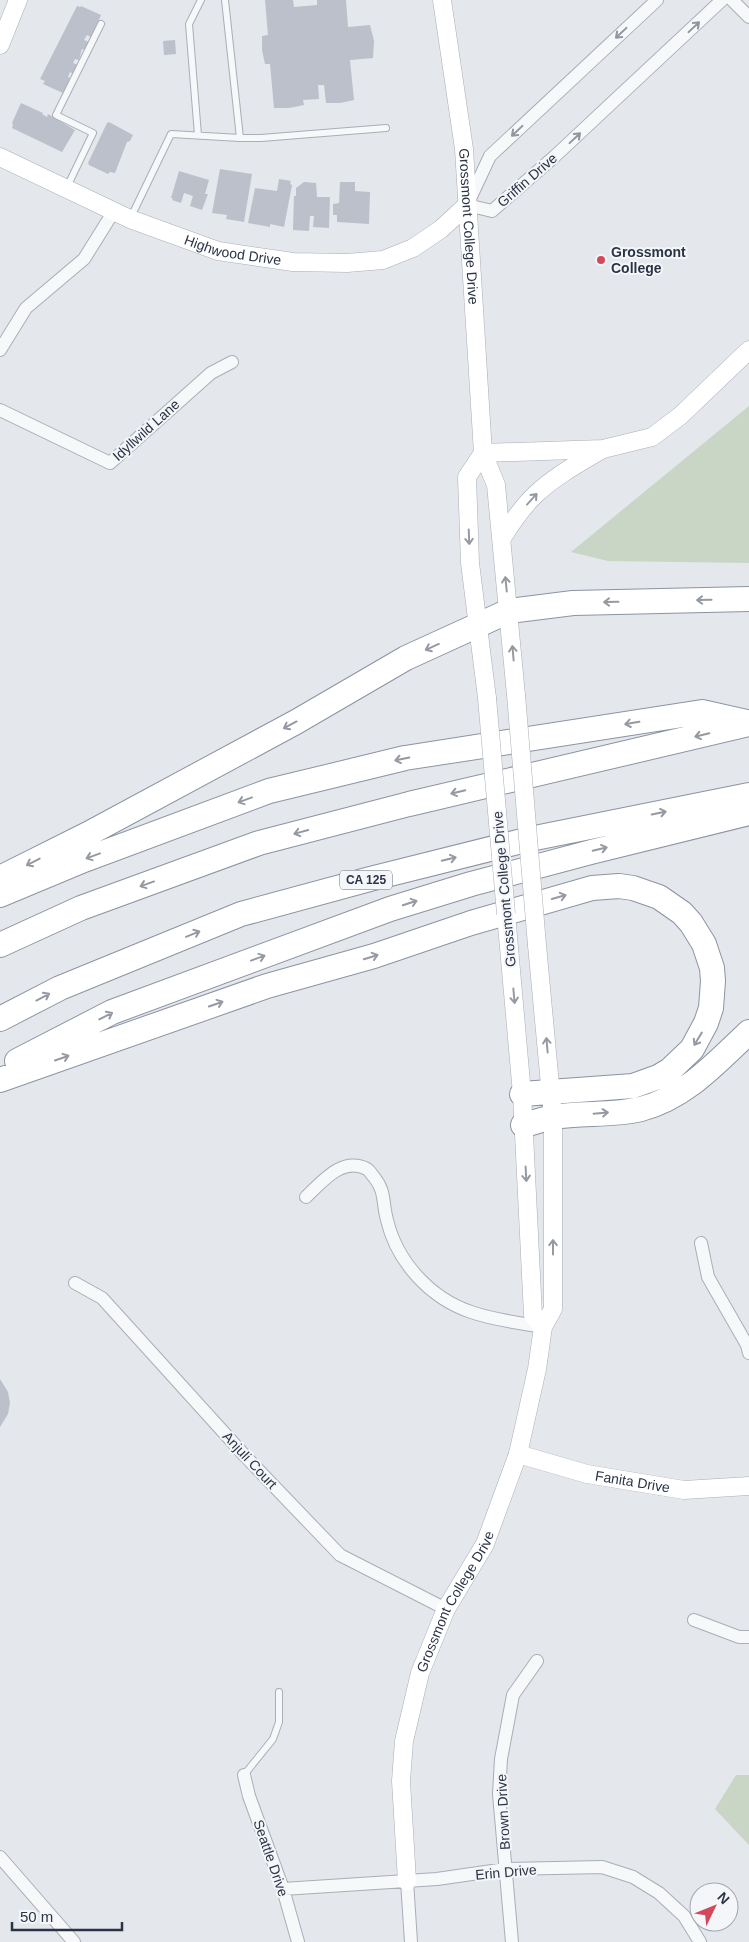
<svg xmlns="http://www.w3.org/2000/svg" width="749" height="1942" viewBox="0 0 749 1942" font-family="Helvetica,sans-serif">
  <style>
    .green { fill: #c9d6c5 }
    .building { fill: #bbc0ca }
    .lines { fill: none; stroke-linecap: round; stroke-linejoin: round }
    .lane-casing { stroke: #a9aeb7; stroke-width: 8 }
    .street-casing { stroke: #a9aeb7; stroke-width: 14 }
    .secondary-casing { stroke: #a9aeb7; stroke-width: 19 }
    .highway-casing { stroke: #8b94a3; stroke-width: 26 }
    .lane { stroke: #f7f8fa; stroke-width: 6 }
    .street { stroke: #f7f8fa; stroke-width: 12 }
    .secondary { stroke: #fff; stroke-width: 18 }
    .highway { stroke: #fff; stroke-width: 24 }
    .secondary-bridge-casing { stroke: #a9aeb7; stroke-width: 19; stroke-linecap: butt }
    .secondary-bridge { stroke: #fff; stroke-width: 18 }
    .oneway { stroke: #9196a0 }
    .oneway2 { stroke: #959aa2 }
    .poi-dot { fill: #d1495b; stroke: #f4f6f9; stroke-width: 2 }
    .labels { text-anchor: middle; stroke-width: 4; stroke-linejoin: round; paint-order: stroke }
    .shield { fill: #f4f6f9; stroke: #676e7b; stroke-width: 1 }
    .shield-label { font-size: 12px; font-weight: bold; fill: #2b3445 }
    .street-label { font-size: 14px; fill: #2b3445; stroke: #f4f6f9 }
    .poi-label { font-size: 14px; font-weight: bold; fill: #2b3445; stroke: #f4f6f9; text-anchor: start }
  </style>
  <rect width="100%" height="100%" fill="#e4e7ec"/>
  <path class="green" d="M 749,406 L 749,563 L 608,561 L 571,552 Z
    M 736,1775 L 749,1775 L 749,1845 L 715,1809 Z"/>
  <path class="building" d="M 265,0 L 293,0 L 294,7 L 317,5 L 317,0 L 346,0 L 348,27 L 370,25 L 374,41 L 373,58 L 350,60 L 354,100 L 340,103 L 326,103 L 324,85 L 318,85 L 319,99 L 303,100 L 304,105 L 289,108 L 274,108 L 270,64 L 265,64 L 262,50 L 262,36 L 268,35 Z
    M 77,6 L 80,7 L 81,6 L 101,15 L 91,37 L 87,35 L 84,40 L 89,42 L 85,50 L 82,49 L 79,60 L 75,59 L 73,63 L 78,65 L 73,74 L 70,72 L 68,77 L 70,78 L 63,93 L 43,84 L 45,81 L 40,79 Z
    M 175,40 L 176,54 L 164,55 L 163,41 Z
    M 21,103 L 43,113 L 42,114 L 47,117 L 48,114 L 53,117 L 75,130 L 62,152 L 12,128 L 13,124 L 12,123 Z
    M 109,122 L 133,135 L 130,141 L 127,142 L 115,173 L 110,172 L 108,174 L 89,165 L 88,163 L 107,123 Z
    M 220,169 L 252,174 L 244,222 L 226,219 L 227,215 L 212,213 Z
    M 179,171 L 209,180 L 205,194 L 208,194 L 202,210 L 190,206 L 193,196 L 184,193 L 181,203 L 172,200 L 173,198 L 171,198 Z
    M 279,179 L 291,181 L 290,184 L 292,185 L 284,227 L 270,224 L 270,227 L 248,223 L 255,188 L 277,191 Z
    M 304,182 L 316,183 L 317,197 L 330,197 L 329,228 L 313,227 L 314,216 L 310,216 L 309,231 L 293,230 L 294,196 L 296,196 L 296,188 Z
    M 340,182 L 355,182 L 355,191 L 370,192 L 369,224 L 337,222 L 337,215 L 333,215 L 333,204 L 339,203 Z
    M 0,1379 L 8,1392 L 10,1403 L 8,1414 L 0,1427 Z"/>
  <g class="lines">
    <g class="lane-casing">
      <path id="lane" d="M 198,135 L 189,24 L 201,0
        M 240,138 L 261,138 L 386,128
        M 67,187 L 93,133 L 56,115 L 101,24
        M 131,217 L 171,134 L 240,138 L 225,0
        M 244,1775 L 273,1739 L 279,1722 L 279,1692"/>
    </g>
    <g class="street-casing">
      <path id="street" d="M 657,0 L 490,156 L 467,205 L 492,211 L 554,157 L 722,0
        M 732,0 L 749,17
        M 0,350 L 26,308 L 84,259 L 114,211
        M 0,410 L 110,463 L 211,373 L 232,362
        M 306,1197 C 322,1182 342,1156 367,1169 C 370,1171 372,1175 374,1177 C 386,1192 382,1202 387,1220 C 397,1262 430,1298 471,1312 C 494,1320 519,1323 543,1327
        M 701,1243 L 708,1277 L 747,1345 L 749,1353
        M 75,1283 L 102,1298 L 246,1457 L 340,1555 L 446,1609
        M 694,1620 L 739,1637 L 749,1637
        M 244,1775 L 249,1796 L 283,1889 L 298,1942
        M 0,1857 L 74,1942
        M 407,1881 L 411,1942
        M 283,1889 L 437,1879 L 506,1869 L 602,1867 L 633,1877 L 659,1893 L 684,1916 L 700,1942
        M 512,1942 L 499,1794 L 501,1759 L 513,1695 L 537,1661"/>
    </g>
    <g class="secondary-casing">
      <g id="secondary">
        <path id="s1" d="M 442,0 L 464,149 L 483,453 L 496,485 L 516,695"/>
        <path d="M 0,45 L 18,0"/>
        <path id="s2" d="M 0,157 L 130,219 L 218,251 L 293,262 L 347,263 L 383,260 L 413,248 L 441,229 L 467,205"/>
        <path d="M 483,453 L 603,449 L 652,437 L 680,416 L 749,350"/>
        <path d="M 483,453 L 467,477 L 470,563 L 487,698"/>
        <path d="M 502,538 C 512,522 522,507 536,494 C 555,476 579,463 601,450"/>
        <path d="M 506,914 L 522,1094 L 533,1315 L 543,1327"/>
        <path id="s3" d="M 518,1454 L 587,1474 L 684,1490 L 749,1486"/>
        <path id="s4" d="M 407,1881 L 401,1781 L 404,1741 L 420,1673 L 446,1609 L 485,1544 L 518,1454 L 537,1369 L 543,1327 L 553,1309 L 553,1117 L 537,945"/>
      </g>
    </g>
    <g class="highway-casing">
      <path id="highway" d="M 0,878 L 88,834 L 296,722 L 406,658 L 509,611 L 573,603 L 749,599
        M 0,895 L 84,860 L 269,791 L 405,758 L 702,712 L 747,722
        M 0,945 L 81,908 L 259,843 L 409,804 L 749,724
        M 0,1019 L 60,988 L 241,914 L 370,879 L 530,839 L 749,795
        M 17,1061 L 112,1012 L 390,909 L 471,884 L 591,852 L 749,813
        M 0,1080 L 267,986 L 374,956 L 471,923 L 592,888 L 619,886 L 633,888 L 659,897 L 682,913 L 691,923 L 704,944 L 712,968 L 713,981 L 711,1008 L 706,1023 L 692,1049 L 670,1070 L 658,1077 L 633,1086 L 522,1094
        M 523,1125 C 533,1123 543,1119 553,1117 C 581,1112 613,1116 641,1109 C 685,1098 717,1062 749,1032"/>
    </g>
    <use href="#lane" class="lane"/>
    <use href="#street" class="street"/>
    <use href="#secondary" class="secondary"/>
    <use href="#highway" class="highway"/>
    <g class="secondary-bridge-casing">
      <path id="secondary-bridge" d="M 516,695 L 537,945
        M 487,698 L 506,914"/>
    </g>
    <use href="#secondary-bridge" class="secondary-bridge"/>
  </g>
  <defs><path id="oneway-shaft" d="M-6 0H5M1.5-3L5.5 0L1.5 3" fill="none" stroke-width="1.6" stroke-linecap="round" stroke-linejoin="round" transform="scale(1.25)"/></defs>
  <g class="oneway">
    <use href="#oneway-shaft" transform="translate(694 27) rotate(-43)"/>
    <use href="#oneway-shaft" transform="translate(621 33) rotate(137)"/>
    <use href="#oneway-shaft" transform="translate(517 131) rotate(137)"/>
    <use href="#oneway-shaft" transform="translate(575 138) rotate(-43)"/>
  </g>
  <g class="oneway2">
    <use href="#oneway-shaft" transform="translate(532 499) rotate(-48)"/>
    <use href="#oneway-shaft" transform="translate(469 537) rotate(88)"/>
    <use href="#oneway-shaft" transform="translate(506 584) rotate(-96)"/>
    <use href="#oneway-shaft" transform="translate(704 600) rotate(179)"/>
    <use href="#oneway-shaft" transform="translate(611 602) rotate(179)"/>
    <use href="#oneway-shaft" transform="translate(432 647) rotate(156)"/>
    <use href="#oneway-shaft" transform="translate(513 653) rotate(-95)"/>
    <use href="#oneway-shaft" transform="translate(632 723) rotate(171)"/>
    <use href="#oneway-shaft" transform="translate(290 725) rotate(152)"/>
    <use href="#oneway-shaft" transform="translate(702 735) rotate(167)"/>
    <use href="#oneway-shaft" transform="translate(402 759) rotate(168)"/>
    <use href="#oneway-shaft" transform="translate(458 792) rotate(167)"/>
    <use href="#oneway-shaft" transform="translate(245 800) rotate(160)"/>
    <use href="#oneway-shaft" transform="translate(659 813) rotate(-12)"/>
    <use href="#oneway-shaft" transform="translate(301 832) rotate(165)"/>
    <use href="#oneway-shaft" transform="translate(600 849) rotate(-13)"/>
    <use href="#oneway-shaft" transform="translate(93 856) rotate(160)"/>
    <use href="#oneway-shaft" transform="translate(449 859) rotate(-14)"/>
    <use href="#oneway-shaft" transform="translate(33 862) rotate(153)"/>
    <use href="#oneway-shaft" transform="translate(147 884) rotate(160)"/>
    <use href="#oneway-shaft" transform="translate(559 897) rotate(-16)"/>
    <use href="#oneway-shaft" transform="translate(410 903) rotate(-18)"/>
    <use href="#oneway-shaft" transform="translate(193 934) rotate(-22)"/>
    <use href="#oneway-shaft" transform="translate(371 957) rotate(-17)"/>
    <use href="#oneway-shaft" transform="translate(258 958) rotate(-20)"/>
    <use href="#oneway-shaft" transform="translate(514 996) rotate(85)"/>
    <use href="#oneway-shaft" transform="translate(43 997) rotate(-28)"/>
    <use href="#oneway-shaft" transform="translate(216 1004) rotate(-19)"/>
    <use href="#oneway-shaft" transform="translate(106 1016) rotate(-27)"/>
    <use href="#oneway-shaft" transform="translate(698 1039) rotate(121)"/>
    <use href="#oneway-shaft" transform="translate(547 1045) rotate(-95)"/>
    <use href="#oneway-shaft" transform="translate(62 1058) rotate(-19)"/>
    <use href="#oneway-shaft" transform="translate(601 1113) rotate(-5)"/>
    <use href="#oneway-shaft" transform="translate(526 1174) rotate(87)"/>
    <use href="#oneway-shaft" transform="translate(553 1247) rotate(-90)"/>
  </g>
  <circle class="poi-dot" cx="601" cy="260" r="5"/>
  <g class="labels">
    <rect class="shield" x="340" y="870.5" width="52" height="19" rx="4"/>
    <g class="shield-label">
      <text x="366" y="884">CA 125</text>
    </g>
    <g class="street-label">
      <text transform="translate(527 180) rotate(-41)" y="5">Griffin Drive</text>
      <text dy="5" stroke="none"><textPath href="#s1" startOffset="228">Grossmont College Drive</textPath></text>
      <text dy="5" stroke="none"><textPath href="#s2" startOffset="252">Highwood Drive</textPath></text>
      <text transform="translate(146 430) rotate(-42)" y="5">Idyllwild Lane</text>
      <text transform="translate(504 889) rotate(-95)" y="5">Grossmont College Drive</text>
      <text transform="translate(250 1460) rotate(47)" y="5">Anjuli Court</text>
      <text dy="5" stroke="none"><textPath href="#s3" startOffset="118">Fanita Drive</textPath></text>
      <text dy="5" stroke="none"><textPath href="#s4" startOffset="290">Grossmont College Drive</textPath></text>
      <text transform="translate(503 1812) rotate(-93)" y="5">Brown Drive</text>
      <text transform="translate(271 1858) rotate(71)" y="5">Seattle Drive</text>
      <text transform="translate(506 1872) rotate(-5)" y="5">Erin Drive</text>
    </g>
    <g class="poi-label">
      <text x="611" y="257">Grossmont<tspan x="611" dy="16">College</tspan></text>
    </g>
  </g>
  <g transform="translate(714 1907) rotate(47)"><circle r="24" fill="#f4f6f9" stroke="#a4a8b1"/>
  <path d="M0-4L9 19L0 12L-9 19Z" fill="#d1495b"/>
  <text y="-8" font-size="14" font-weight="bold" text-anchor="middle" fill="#2b3445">N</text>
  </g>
  <path d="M12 1922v8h110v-8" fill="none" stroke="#2b3445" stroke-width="2.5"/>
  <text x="20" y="1922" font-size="15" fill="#2b3445" stroke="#f4f6f9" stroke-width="4" paint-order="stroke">50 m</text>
</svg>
